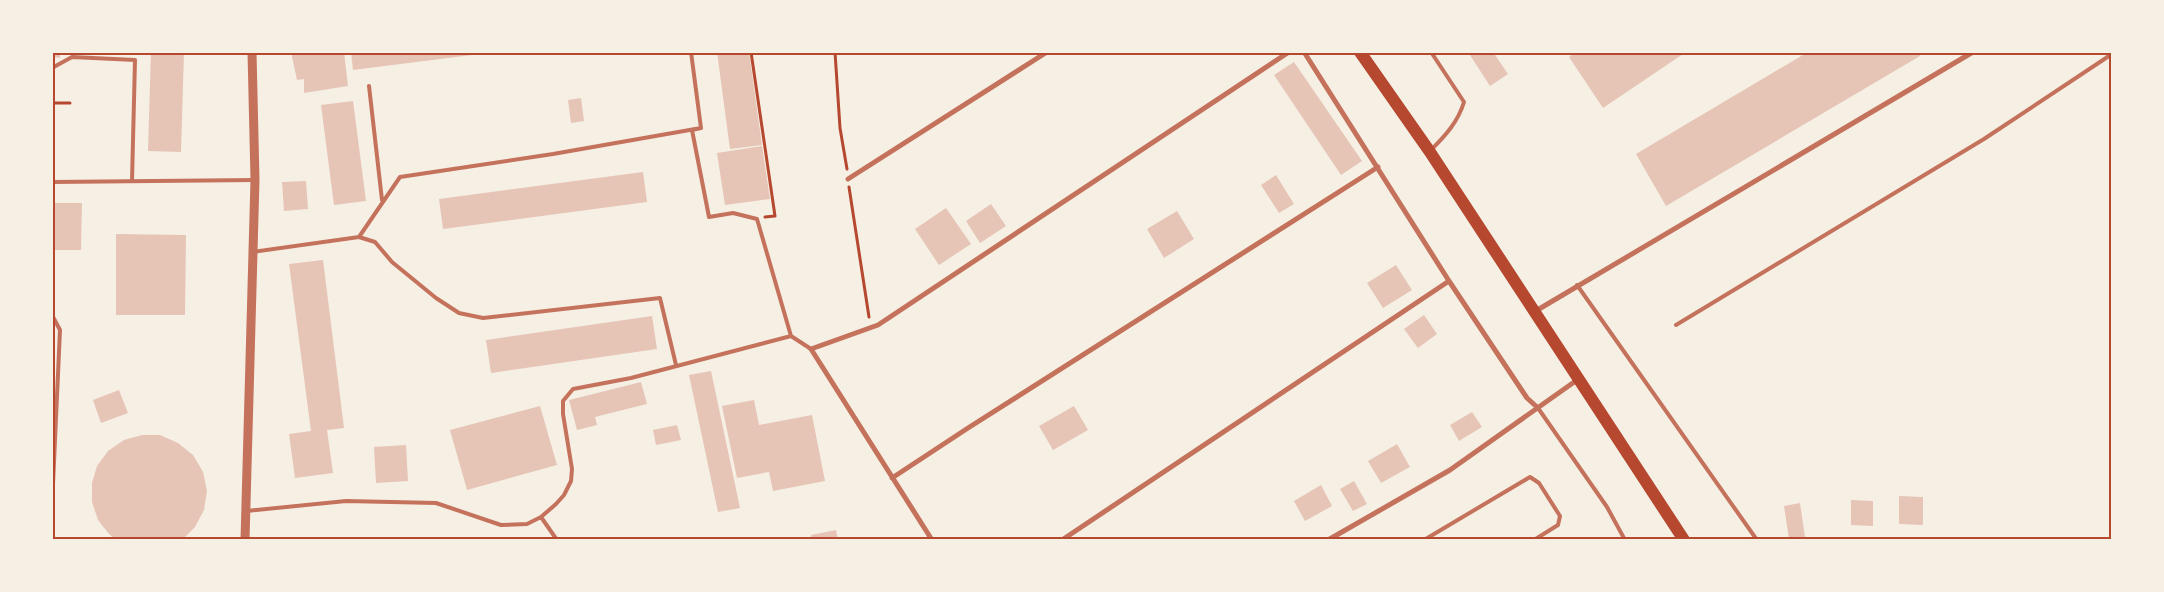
<svg xmlns="http://www.w3.org/2000/svg" width="2164" height="592" viewBox="0 0 2164 592" font-family="'Golos Text',sans-serif">
  <style>
    .building { fill: #e6c5b7 }
    .lines { fill: none; stroke-linecap: round; stroke-linejoin: round }
    .path { stroke: #b5482f; stroke-width: 3 }
    .service { stroke: #c5725c; stroke-width: 4 }
    .minor { stroke: #c5725c; stroke-width: 5 }
    .tertiary { stroke: #c5725c; stroke-width: 9 }
    .primary { stroke: #b5482f; stroke-width: 12 }
    .neatline { fill: none; stroke: #b5482f; stroke-width: 2 }
  </style>
  <rect width="100%" height="100%" fill="#f6efe4"/>
  <path class="building" d="M 52,52 L 60,52 L 60,58 L 52,57 Z
    M 151,52 L 184,52 L 181,152 L 148,151 Z
    M 291,52 L 344,52 L 348,86 L 304,93 L 304,79 L 297,80 Z
    M 351,52 L 479,52 L 480,54 L 353,70 Z
    M 717,52 L 749,52 L 762,145 L 730,149 Z
    M 1468,52 L 1493,52 L 1508,74 L 1490,86 Z
    M 1575,52 L 1686,52 L 1603,108 L 1569,57 Z
    M 1808,52 L 1918,52 L 1920,56 L 1666,206 L 1636,154 Z
    M 1294,62 L 1362,161 L 1341,175 L 1274,75 Z
    M 581,98 L 584,121 L 571,123 L 568,100 Z
    M 353,101 L 366,201 L 334,205 L 321,105 Z
    M 762,146 L 770,199 L 725,205 L 717,153 Z
    M 643,172 L 647,202 L 443,229 L 439,199 Z
    M 1276,175 L 1294,204 L 1279,213 L 1261,185 Z
    M 306,181 L 308,209 L 284,211 L 282,182 Z
    M 52,203 L 82,203 L 81,250 L 52,250 Z
    M 991,204 L 1006,226 L 980,243 L 966,221 Z
    M 946,208 L 971,244 L 939,265 L 915,229 Z
    M 1177,211 L 1194,239 L 1164,258 L 1147,229 Z
    M 116,234 L 186,235 L 185,315 L 116,315 Z
    M 323,260 L 344,428 L 327,430 L 333,473 L 295,478 L 289,434 L 311,431 L 289,264 Z
    M 1396,265 L 1412,290 L 1383,308 L 1367,283 Z
    M 1424,315 L 1437,334 L 1418,348 L 1404,329 Z
    M 652,316 L 657,349 L 491,373 L 486,340 Z
    M 711,371 L 740,508 L 718,512 L 689,375 Z
    M 641,382 L 647,404 L 595,417 L 597,425 L 577,430 L 569,400 Z
    M 119,390 L 128,413 L 101,423 L 93,400 Z
    M 754,400 L 759,425 L 812,415 L 825,481 L 773,491 L 769,472 L 737,478 L 722,406 Z
    M 540,406 L 557,465 L 467,490 L 450,430 Z
    M 1074,406 L 1088,430 L 1053,450 L 1039,426 Z
    M 1472,412 L 1482,427 L 1459,441 L 1450,425 Z
    M 677,425 L 681,440 L 656,445 L 653,430 Z
    M 142,435 L 160,435 L 178,443 L 193,455 L 203,472 L 207,491 L 204,510 L 195,527 L 182,540 L 117,540 L 109,534 L 98,520 L 92,502 L 92,483 L 97,466 L 108,451 L 124,440 Z
    M 1397,444 L 1410,467 L 1381,483 L 1368,461 Z
    M 406,445 L 408,481 L 376,483 L 374,447 Z
    M 1354,481 L 1367,504 L 1353,511 L 1340,489 Z
    M 1321,485 L 1332,506 L 1305,521 L 1294,501 Z
    M 1899,496 L 1923,497 L 1923,525 L 1899,524 Z
    M 1851,500 L 1873,501 L 1873,526 L 1851,525 Z
    M 1800,503 L 1805,537 L 1789,539 L 1784,506 Z
    M 836,530 L 838,540 L 812,540 L 811,535 Z"/>
  <g class="lines">
    <path class="path" d="M 751,52 L 775,216 L 765,217
      M 835,52 L 840,128 L 847,169
      M 52,103 L 70,103
      M 849,187 L 869,317"/>
    <path class="service" d="M 691,52 L 701,128
      M 52,68 L 72,57 L 135,60 L 132,181
      M 369,86 L 382,200
      M 1431,150 C 1445,136 1458,122 1464,102 L 1431,52
      M 52,182 L 255,180
      M 359,237 L 375,242 L 392,262 L 436,298 L 459,313 L 483,318 L 660,298 L 676,365
      M 252,252 L 359,237 L 400,177 L 553,154 L 701,128 L 692,130 L 709,217 L 733,213 L 757,219 L 791,336
      M 1577,285 L 1757,540
      M 52,315 L 60,330 L 52,506
      M 1676,325 L 1984,139 L 2112,54
      M 1538,408 L 1607,507 L 1625,540
      M 246,511 L 346,501 L 436,503 L 501,525 L 527,524 L 541,517 L 556,504 L 564,495 L 571,481 L 572,469 L 563,414 L 563,401 L 573,389 L 631,378 L 791,336 L 811,349
      M 541,517 L 557,540
      M 1424,540 L 1530,477 L 1539,483 L 1560,516 L 1558,525 L 1534,540"/>
    <path class="minor" d="M 1304,52 L 1449,281 L 1527,398 L 1538,408
      M 848,179 L 1047,52
      M 1534,312 L 1973,52
      M 892,478 L 968,428 L 1378,167
      M 932,540 L 811,349 L 878,325 L 1289,52
      M 1062,540 L 1449,281
      M 1328,540 L 1450,470 L 1577,380"/>
    <path class="tertiary" d="M 245,540 L 255,180 L 252,52"/>
    <path class="primary" d="M 1360,52 L 1430,152 L 1684,540"/>
  </g>
  <rect width="2164" height="592" fill="none" stroke="#f6efe4" stroke-width="108"/>
  <rect x="54" y="54" width="2056" height="484" class="neatline"/>
</svg>
